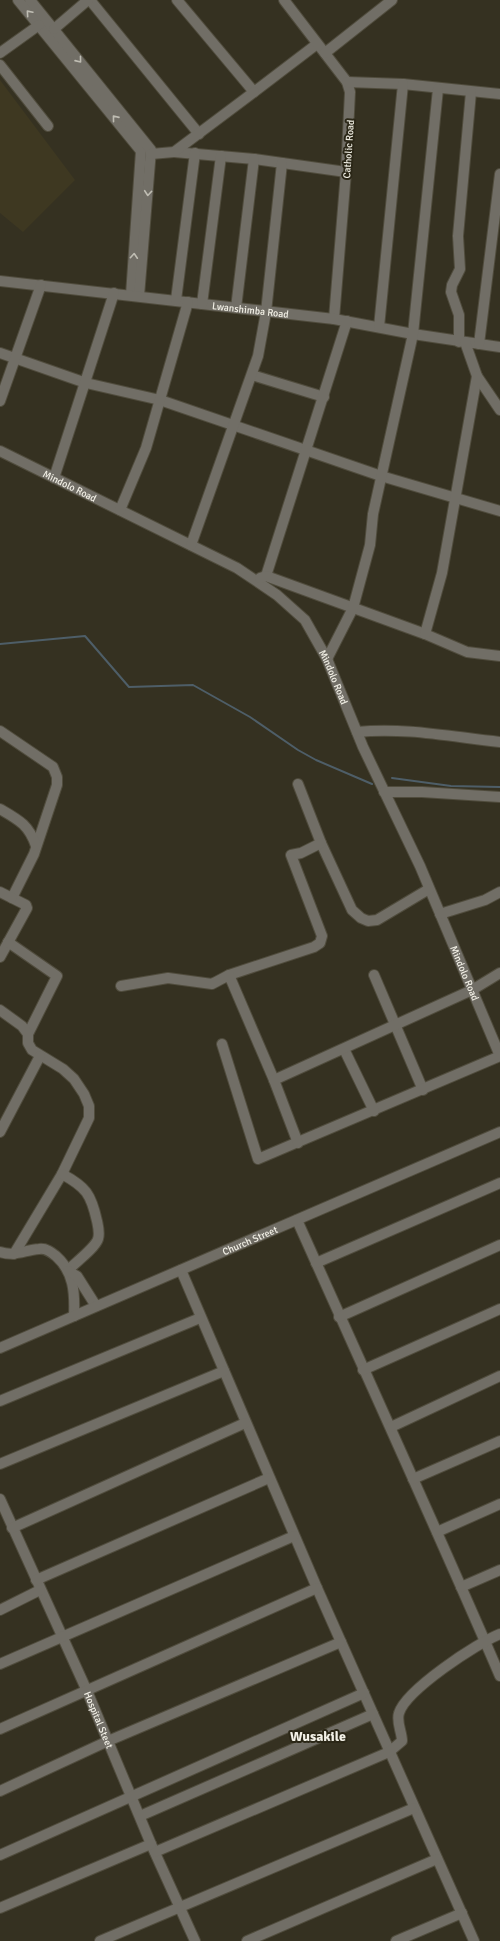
<svg xmlns="http://www.w3.org/2000/svg" width="500" height="1941" viewBox="0 0 500 1941" font-family="Signika,sans-serif">
  <style>
    .built { fill: #3e3821 }
    .lines { fill: none; stroke-linecap: round; stroke-linejoin: round }
    .stream { stroke: #4e5e68; stroke-width: 2 }
    .minor-casing { stroke: #504c3d; stroke-width: 12 }
    .minor { stroke: #716e66; stroke-width: 10 }
    .oneway { stroke: #bfbdb3 }
    .labels { text-anchor: middle; stroke-width: 4; stroke-linejoin: round; paint-order: stroke }
    .street-label { font-size: 10px; fill: #f3f1e7; stroke: #2b2717 }
    .district-label { font-size: 14px; font-weight: bold; fill: #f3f1e7; stroke: #2b2717 }
  </style>
  <rect width="100%" height="100%" fill="#353121"/>
  <path class="built" d="M 0,80 L 75,180 L 23,232 L 0,213 Z"/>
  <g class="lines">
    <path class="stream" d="M 0,644 L 85,636 L 129,687 L 193,685 L 250,717 L 298,750 L 316,760 L 372,784
      M 392,778 L 451,786 L 500,787"/>
    <g class="minor-casing">
      <g id="minor">
        <path d="M 18,0 L 141,151 L 131,295"/>
        <path d="M 30,0 L 151,150 L 139,296"/>
        <path d="M 90,0 L 199,134"/>
        <path d="M 177,0 L 254,92 L 317,44"/>
        <path d="M 284,0 L 347,82 L 350,92 L 346,172 L 334,319"/>
        <path d="M 54,29 L 88,0"/>
        <path d="M 0,53 L 39,25"/>
        <path d="M 325,53 L 392,0"/>
        <path d="M 0,65 L 48,126"/>
        <path d="M 347,82 L 403,84 L 500,94"/>
        <path d="M 174,152 L 254,159 L 346,172"/>
        <path d="M 151,154 L 174,152 L 254,92"/>
        <path id="s1" d="M 0,281 L 334,319 L 413,334 L 500,347"/>
        <path d="M 176,300 L 195,153"/>
        <path d="M 202,304 L 221,156"/>
        <path d="M 236,308 L 254,159"/>
        <path d="M 379,327 L 403,84"/>
        <path d="M 459,342 L 459,315 L 451,292 L 452,285 L 460,269 L 458,236 L 471,92"/>
        <path d="M 465,342 L 477,376 L 500,410"/>
        <path d="M 479,344 L 500,174"/>
        <path d="M 0,353 L 86,383 L 160,400 L 381,476 L 500,511"/>
        <path d="M 252,375 L 324,397"/>
        <path d="M 0,401 L 41,285"/>
        <path id="s2" d="M 0,451 L 237,568 L 277,595 L 305,620 L 327,659 L 363,747 L 420,866 L 500,1056"/>
        <path d="M 54,478 L 114,293"/>
        <path d="M 120,510 L 146,448 L 188,302"/>
        <path d="M 191,545 L 258,356 L 266,312 L 282,163"/>
        <path d="M 266,576 L 347,321"/>
        <path d="M 260,578 L 266,576 L 425,634 L 467,652 L 500,656"/>
        <path d="M 425,634 L 442,573 L 477,376"/>
        <path d="M 327,659 L 353,608 L 370,545 L 373,514 L 413,334 L 438,89"/>
        <path d="M 0,731 L 53,767 L 57,777 L 57,785 L 34,854 L 12,898 L 26,905 L 27,908 L 0,957"/>
        <path d="M 357,732 C 405,727 452,737 500,742"/>
        <path d="M 298,784 L 321,843 L 352,910 L 361,918 L 368,921 L 377,920 L 429,889"/>
        <path d="M 384,792 L 422,792 L 500,797"/>
        <path d="M 0,809 C 19,820 29,825 36,846"/>
        <path d="M 0,892 L 12,898"/>
        <path d="M 440,914 L 485,900 L 500,892"/>
        <path d="M 8,942 L 57,976 L 28,1034"/>
        <path d="M 229,975 L 314,947 L 320,943 L 322,936 L 291,855 L 301,853 L 321,843"/>
        <path d="M 374,975 L 423,1090"/>
        <path d="M 121,986 L 168,978 L 212,984 L 229,975 L 274,1080"/>
        <path d="M 0,1010 L 22,1026 L 28,1034 L 28,1043 L 32,1050 L 63,1069 L 74,1079 L 84,1094 L 89,1106 L 89,1118 L 62,1174 L 14,1254"/>
        <path d="M 222,1044 L 258,1159 L 500,1056"/>
        <path d="M 344,1049 L 374,1111"/>
        <path d="M 0,1132 L 40,1056"/>
        <path d="M 298,1143 L 274,1080 L 472,990 L 500,973"/>
        <path d="M 62,1174 C 86,1187 91,1194 97,1221 C 98,1226 100,1233 98,1239 C 95,1248 76,1262 68,1270"/>
        <path d="M 297,1220 C 365,1372 434,1523 500,1676"/>
        <path d="M 0,1252 C 14,1257 25,1250 39,1249 C 46,1248 51,1252 56,1256 C 74,1272 75,1293 74,1316"/>
        <path d="M 316,1263 L 500,1183"/>
        <path d="M 181,1270 L 317,1588 L 474,1941"/>
        <path d="M 68,1271 L 77,1276 L 96,1306"/>
        <path d="M 339,1317 L 500,1245"/>
        <path id="s3" d="M 0,1348 L 500,1132"/>
        <path d="M 363,1370 L 500,1309"/>
        <path d="M 0,1401 L 200,1318"/>
        <path d="M 391,1427 L 500,1376"/>
        <path d="M 0,1464 L 224,1371"/>
        <path d="M 413,1479 L 500,1441"/>
        <path id="s4" d="M 0,1499 L 87,1691 L 151,1844 L 195,1941"/>
        <path d="M 12,1528 L 245,1423"/>
        <path d="M 437,1532 L 500,1504"/>
        <path d="M 36,1580 L 269,1478"/>
        <path d="M 461,1587 L 500,1570"/>
        <path d="M 0,1610 L 40,1590"/>
        <path d="M 0,1664 L 294,1536"/>
        <path d="M 0,1729 L 317,1588"/>
        <path d="M 0,1791 L 108,1741 L 341,1642"/>
        <path d="M 140,1816 L 373,1714"/>
        <path d="M 155,1852 L 389,1752 L 402,1741 C 402,1732 396,1722 399,1713 C 406,1690 477,1643 500,1634"/>
        <path d="M 0,1855 L 364,1693"/>
        <path d="M 0,1908 L 151,1844"/>
        <path d="M 100,1941 L 414,1808"/>
        <path d="M 247,1941 L 437,1859"/>
        <path d="M 396,1941 L 462,1913"/>
      </g>
    </g>
    <use href="#minor" class="minor"/>
  </g>
  <defs><path id="oneway-chevron" d="M-2-3.5L2.5 0L-2 3.5" fill="none" stroke-width="1.6" stroke-linecap="round" stroke-linejoin="round"/></defs>
  <g class="oneway">
    <use href="#oneway-chevron" transform="translate(29 13) rotate(-131)"/>
    <use href="#oneway-chevron" transform="translate(79 60) rotate(51)"/>
    <use href="#oneway-chevron" transform="translate(115 118) rotate(-129)"/>
    <use href="#oneway-chevron" transform="translate(148 193) rotate(95)"/>
    <use href="#oneway-chevron" transform="translate(134 256) rotate(-86)"/>
  </g>
  <g class="labels">
    <g class="street-label">
      <text transform="translate(348 149) rotate(-86)" y="4">Catholic Road</text>
      <text dy="4" stroke="none"><textPath href="#s1" startOffset="252">Lwanshimba Road</textPath></text>
      <text dy="4" stroke="none"><textPath href="#s2" startOffset="78">Mindolo Road</textPath></text>
      <text dy="4" stroke="none"><textPath href="#s2" startOffset="414">Mindolo Road</textPath></text>
      <text dy="4" stroke="none"><textPath href="#s2" startOffset="738">Mindolo Road</textPath></text>
      <text dy="4" stroke="none"><textPath href="#s3" startOffset="272">Church Street</textPath></text>
      <text dy="4" stroke="none"><textPath href="#s4" startOffset="242">Hospital Steet</textPath></text>
    </g>
    <g class="district-label">
      <text x="318" y="1741">Wusakile</text>
    </g>
  </g>
</svg>
